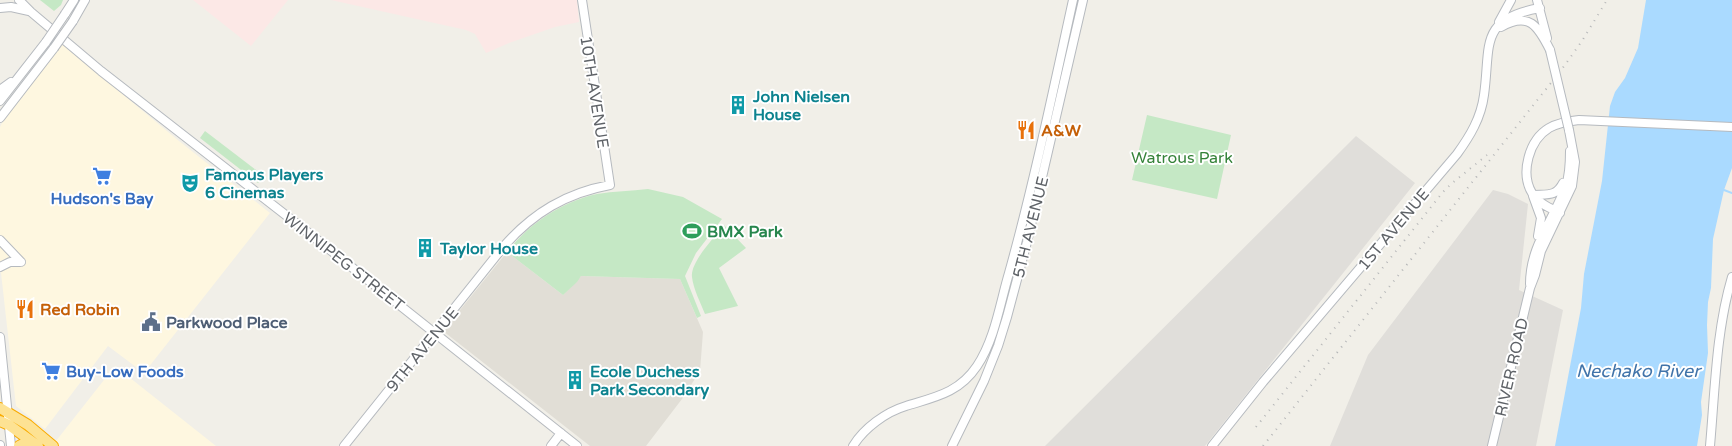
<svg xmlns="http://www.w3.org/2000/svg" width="1732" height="446" viewBox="0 0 1732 446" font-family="'Varela Round',sans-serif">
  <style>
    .commercial { fill: #fef7e0 }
    .industrial { fill: #e0deda }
    .education { fill: #e1ded6 }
    .medical { fill: #fce8e6 }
    .green { fill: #c5e8c5 }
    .water { fill: #aadaff }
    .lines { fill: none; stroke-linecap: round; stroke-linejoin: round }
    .stream { stroke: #aadaff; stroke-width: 2 }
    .secondary-casing { stroke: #b6babf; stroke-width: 10 }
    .highway-casing { stroke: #f9ab00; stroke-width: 12 }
    .secondary { stroke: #fff; stroke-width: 8 }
    .highway { stroke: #fde293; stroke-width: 10 }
    .rail { stroke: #b6b7b8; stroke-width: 2; stroke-dasharray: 1 6; stroke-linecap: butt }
    .secondary-bridge-casing { stroke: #b6babf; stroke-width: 10; stroke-linecap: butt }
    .secondary-bridge { stroke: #fff; stroke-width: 8 }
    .labels { text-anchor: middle; stroke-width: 4; stroke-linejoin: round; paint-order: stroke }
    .street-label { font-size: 16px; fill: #5f6368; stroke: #fff }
    .culture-label { font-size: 16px; font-weight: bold; fill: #0d838f; stroke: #fff; text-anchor: start }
    .food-label { font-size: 16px; font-weight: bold; fill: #c56008; stroke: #fff; text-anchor: start }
    .park-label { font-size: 16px; fill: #348238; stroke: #fff }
    .shop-label { font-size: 16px; font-weight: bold; fill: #366cbe; stroke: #fff }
    .leisure-label { font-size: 16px; font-weight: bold; fill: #27864d; stroke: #fff; text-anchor: start }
    .service-label { font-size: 16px; font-weight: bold; fill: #4e5e75; stroke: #fff; text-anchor: start }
    .water-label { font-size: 18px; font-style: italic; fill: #4174aa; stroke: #fff }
  </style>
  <rect width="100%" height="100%" fill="#f1efe8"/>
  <path class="commercial" d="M 62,44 L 179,141 L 270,213 L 144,373 L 108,346 L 45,429 L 16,406 L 0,264 L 0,127 L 4,119 Z
    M 115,366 L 216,446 L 52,446 Z"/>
  <path class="industrial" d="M 1356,136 L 1415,183 L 1205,446 L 1045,446 Z
    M 1493,190 L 1508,194 L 1528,204 L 1519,290 L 1563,310 L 1536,446 L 1330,446 L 1368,355 Z"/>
  <path class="education" d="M 507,252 L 563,295 L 581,276 L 680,279 L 703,332 L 700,371 L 682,399 L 646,446 L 590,446 L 443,331 Z"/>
  <path class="medical" d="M 193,0 L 288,0 L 251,46 Z
    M 331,0 L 577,0 L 579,22 L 555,27 L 509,43 L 486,53 L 475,34 L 466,30 Z"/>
  <path class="green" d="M 40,0 L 63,0 L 61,5 L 54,11 Z
    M 1147,115 L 1231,135 L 1217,199 L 1132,180 Z
    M 205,131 L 264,176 L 258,183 L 200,138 Z
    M 648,189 L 683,197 L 722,219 L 696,253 L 685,276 L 701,316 L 697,318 L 680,279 L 581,276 L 577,282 L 563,295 L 507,252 C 530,223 561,202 597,194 C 614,191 631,191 648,189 Z
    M 724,225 L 746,248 L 719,268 L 738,306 L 705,314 C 701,304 693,288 692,277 C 690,262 715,237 724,225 Z"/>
  <path class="water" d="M 1646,0 L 1732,0 L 1732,168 L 1724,190 L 1713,239 L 1711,288 L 1708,302 L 1707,325 L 1708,353 L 1701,402 L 1702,415 L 1697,446 L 1555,446 L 1581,308 L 1584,274 L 1602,181 L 1610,106 L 1615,92 L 1625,78 L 1638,48 Z"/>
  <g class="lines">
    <path class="stream" d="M 1724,190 L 1732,193"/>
    <g class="secondary-casing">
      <path id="secondary" d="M 19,0 L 31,12 L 101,71 L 310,234 L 577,446
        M 1537,0 L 1547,38
        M 0,8 L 11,7 L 29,11
        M 65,14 L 74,0
        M 73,21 L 85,0
        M 1499,22 L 1511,0
        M 1501,27 C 1529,11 1538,26 1550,50
        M 0,90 L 11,82
        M 0,101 L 46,42
        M 0,118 L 54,48
        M 1533,195 C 1547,194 1556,197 1563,183
        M 1533,196 L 1541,218 L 1538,236
        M 1560,213 C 1550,208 1538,203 1532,193 C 1520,173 1529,140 1549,128 C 1558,123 1569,121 1579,120 L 1732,127
        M 0,240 L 21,262
        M 0,267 L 10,262 L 21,262
        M 1530,284 C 1530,245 1554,220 1566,185 C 1570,174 1570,162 1570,151
        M 0,337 L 11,446
        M 0,445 L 0,446
        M 344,446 L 504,246 C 533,213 566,193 610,185 L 582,0
        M 551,446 L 561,433
        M 853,446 C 864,428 886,412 906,406 C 935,397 959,393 977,366 C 995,339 1000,303 1009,273 C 1034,183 1053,91 1073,0
        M 952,446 L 984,381 L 998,346 L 1007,317 L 1027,242 L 1083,0
        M 1212,446 L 1263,382 L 1457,154 C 1470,136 1481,118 1484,95 C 1491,46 1478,19 1540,8
        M 1492,446 L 1530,288 L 1535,275 L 1541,251 L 1572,186 L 1575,162 L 1569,130
        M 1710,446 C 1715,390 1716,331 1732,277"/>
    </g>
    <g class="highway-casing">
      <path id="highway" d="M 0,408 L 28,425 L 53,446
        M 0,421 L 9,425 L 38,446
        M 19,446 L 25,443 L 32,442"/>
    </g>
    <use href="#secondary" class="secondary"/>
    <use href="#highway" class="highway"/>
    <path class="rail" d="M 1256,427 L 1443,192 L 1451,184 L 1487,155
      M 1263,446 L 1562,69 L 1582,41 L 1607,0"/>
    <g class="secondary-bridge-casing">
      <path id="secondary-bridge" d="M 46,42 L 65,14
        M 54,48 L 73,21
        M 1550,50 L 1569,130"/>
    </g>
    <use href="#secondary-bridge" class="secondary-bridge"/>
  </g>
  <defs>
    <g id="building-bare" transform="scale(1.5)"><path d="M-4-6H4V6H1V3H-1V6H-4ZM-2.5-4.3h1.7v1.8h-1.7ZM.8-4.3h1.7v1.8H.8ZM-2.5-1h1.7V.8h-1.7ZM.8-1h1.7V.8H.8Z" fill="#0f9aa8" stroke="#fff" stroke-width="2.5" paint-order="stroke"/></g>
    <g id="restaurant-bare" transform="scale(1.5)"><path d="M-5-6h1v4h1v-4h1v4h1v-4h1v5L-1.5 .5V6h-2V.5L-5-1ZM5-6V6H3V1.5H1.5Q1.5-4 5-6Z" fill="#e8710a" stroke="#fff" stroke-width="2.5" paint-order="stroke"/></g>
    <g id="supermarket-bare" transform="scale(1.5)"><path d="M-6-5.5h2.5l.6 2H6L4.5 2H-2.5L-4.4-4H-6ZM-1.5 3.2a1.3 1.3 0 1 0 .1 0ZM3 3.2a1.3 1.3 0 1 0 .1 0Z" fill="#3f7fe0" stroke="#fff" stroke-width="2.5" paint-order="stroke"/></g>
    <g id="theatre-bare" transform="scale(1.5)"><path d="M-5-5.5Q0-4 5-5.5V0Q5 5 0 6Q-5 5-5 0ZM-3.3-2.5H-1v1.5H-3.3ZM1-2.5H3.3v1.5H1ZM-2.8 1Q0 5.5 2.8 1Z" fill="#0f9aa8" stroke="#fff" stroke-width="2.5" paint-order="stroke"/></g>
    <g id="stadium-bare" transform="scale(1.5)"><path d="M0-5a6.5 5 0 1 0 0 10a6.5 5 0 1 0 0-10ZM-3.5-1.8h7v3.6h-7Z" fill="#2e9e5b" stroke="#fff" stroke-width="2.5" paint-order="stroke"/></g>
    <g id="civic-bare" transform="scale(1.5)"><path d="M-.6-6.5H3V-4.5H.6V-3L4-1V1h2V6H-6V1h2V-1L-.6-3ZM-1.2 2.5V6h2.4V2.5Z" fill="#5c6f8a" stroke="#fff" stroke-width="2.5" paint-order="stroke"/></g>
  </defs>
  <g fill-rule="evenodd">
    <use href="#building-bare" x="738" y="105"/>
    <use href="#restaurant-bare" x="1026" y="130"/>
    <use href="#supermarket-bare" x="102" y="176"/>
    <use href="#theatre-bare" x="190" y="183"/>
    <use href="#stadium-bare" x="692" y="231"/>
    <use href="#building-bare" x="425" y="248"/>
    <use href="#restaurant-bare" x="25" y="309"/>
    <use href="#civic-bare" x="151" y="322"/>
    <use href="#supermarket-bare" x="51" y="371"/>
    <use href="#building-bare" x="575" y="380"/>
  </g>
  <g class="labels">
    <g class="street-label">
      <text transform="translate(595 92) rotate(81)" y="6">10TH AVENUE</text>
      <text transform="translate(1030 227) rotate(-76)" y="6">5TH AVENUE</text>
      <text transform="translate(1393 229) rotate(-50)" y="6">1ST AVENUE</text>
      <text transform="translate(344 261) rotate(38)" y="6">WINNIPEG STREET</text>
      <text transform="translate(422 349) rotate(-51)" y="6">9TH AVENUE</text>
      <text transform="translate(1511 367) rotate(-77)" y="6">RIVER ROAD</text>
    </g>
    <g class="culture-label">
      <text x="753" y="102">John Nielsen<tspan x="753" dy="18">House</tspan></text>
      <text x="205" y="180">Famous Players<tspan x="205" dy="18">6 Cinemas</tspan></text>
      <text x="440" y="254">Taylor House</text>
      <text x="590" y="377">Ecole Duchess<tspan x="590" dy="18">Park Secondary</tspan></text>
    </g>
    <g class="food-label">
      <text x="1041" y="136">A&amp;W</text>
      <text x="40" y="315">Red Robin</text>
    </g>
    <g class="park-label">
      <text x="1182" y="163">Watrous Park</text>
    </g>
    <g class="shop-label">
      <text x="102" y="204">Hudson's Bay</text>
      <text x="66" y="377" text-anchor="start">Buy-Low Foods</text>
    </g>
    <g class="leisure-label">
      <text x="707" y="237">BMX Park</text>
    </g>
    <g class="service-label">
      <text x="166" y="328">Parkwood Place</text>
    </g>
    <g class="water-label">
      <text x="1638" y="377">Nechako River</text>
    </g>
  </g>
</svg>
